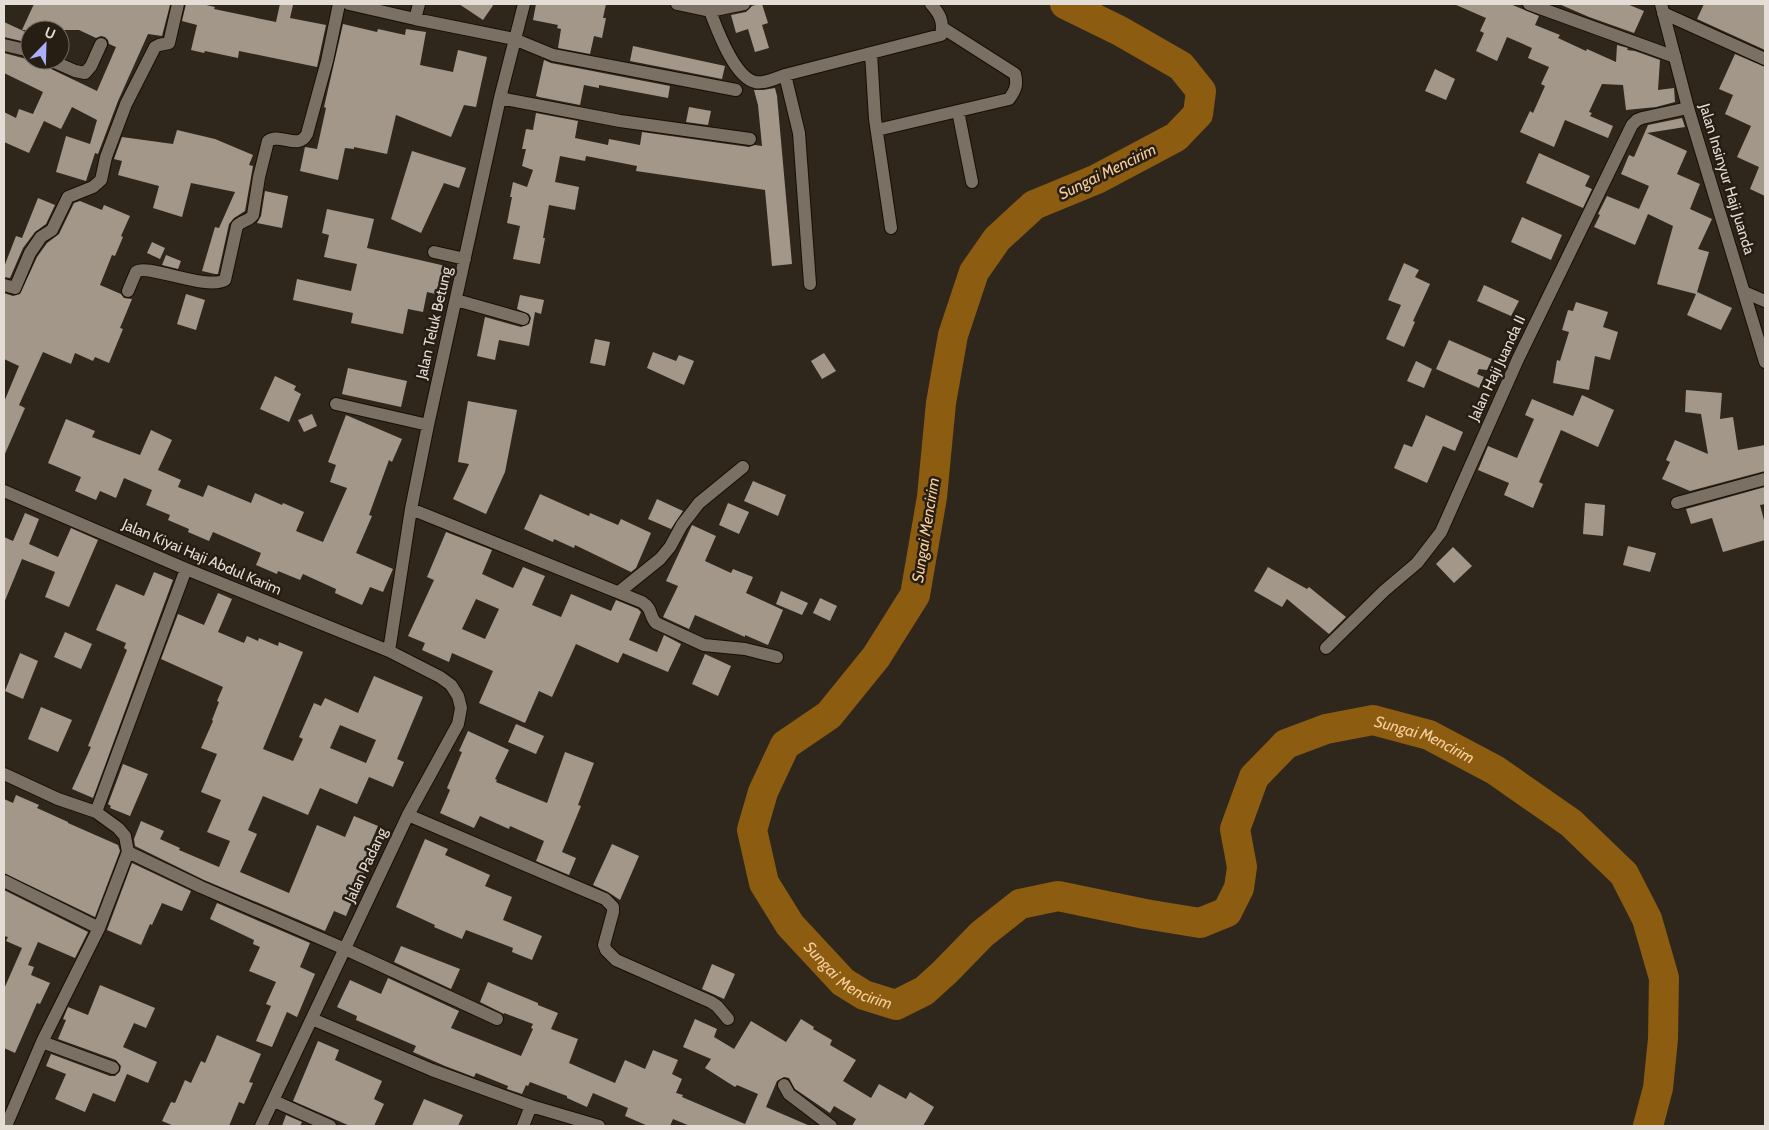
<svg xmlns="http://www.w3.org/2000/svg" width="1769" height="1130" viewBox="0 0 1769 1130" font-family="Cabin,sans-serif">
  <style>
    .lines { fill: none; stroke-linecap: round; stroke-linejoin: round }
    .river { stroke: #8c5c11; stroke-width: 30 }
    .building { fill: #a3978a; fill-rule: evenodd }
    .street-casing { stroke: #170f06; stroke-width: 14 }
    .secondary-casing { stroke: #170f06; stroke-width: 14 }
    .street { stroke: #7a7063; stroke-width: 12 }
    .secondary { stroke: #7a7063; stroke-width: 12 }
    .labels { text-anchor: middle; stroke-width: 5; stroke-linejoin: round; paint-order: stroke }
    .street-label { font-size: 15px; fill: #e3ddd6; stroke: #261d13 }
    .water-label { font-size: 16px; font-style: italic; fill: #f7cd9b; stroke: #261d13 }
  </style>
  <rect width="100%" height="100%" fill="#30271c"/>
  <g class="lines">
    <path class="river" id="s1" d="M 1065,4 L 1120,31 L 1181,66 L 1201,91 L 1198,114 L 1176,137 L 1097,179 L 1034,205 L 997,239 L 974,272 L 953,335 L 941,403 L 932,497 L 915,595 L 876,657 L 829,715 L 785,745 L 763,792 L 752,830 L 764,883 L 790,925 L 843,982 L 864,995 L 896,1005 L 924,991 L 945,972 L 982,934 L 1020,904 L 1058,896 L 1145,914 L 1200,923 L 1227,912 L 1239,888 L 1242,867 L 1235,829 L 1254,777 L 1286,744 L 1326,729 L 1373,720 L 1429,735 L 1495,770 L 1571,823 L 1624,874 L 1647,919 L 1664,978 L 1663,1039 L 1658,1088 L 1648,1126"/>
  </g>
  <path class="building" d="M 34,4 L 170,5 L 162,36 L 148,34 L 118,101 L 98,154 L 95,153 L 86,181 L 56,172 L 66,136 L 90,144 L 97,120 L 72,107 L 61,129 L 44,121 L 29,153 L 4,142 L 4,112 L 16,118 L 19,109 L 33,114 L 43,92 L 4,73 L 4,53 L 30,60 L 36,60 L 47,67 L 97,91 L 116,47 L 109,44 L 108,40 L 105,37 L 101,36 L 96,38 L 79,30 L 22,30 Z
    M 186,4 L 202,4 L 215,7 L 214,9 L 276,22 L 280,4 L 293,5 L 290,18 L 326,25 L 317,67 L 239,51 L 238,58 L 205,51 L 204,53 L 191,50 L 197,25 L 182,21 Z
    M 459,4 L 494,4 L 483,20 Z
    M 536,4 L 606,4 L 603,18 L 606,18 L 602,38 L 594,36 L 590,54 L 558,48 L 561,29 L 557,28 L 558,25 L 533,20 Z
    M 759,4 L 762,4 L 768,23 L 762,25 L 769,48 L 755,52 L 748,29 L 736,33 L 731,15 L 746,12 L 752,6 Z
    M 1454,4 L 1510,4 L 1539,16 L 1535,25 L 1560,35 L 1558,38 L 1586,51 L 1587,49 L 1616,62 L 1617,45 L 1628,48 L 1627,50 L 1635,51 L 1660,60 L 1658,90 L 1674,88 L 1675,102 L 1656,107 L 1626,110 L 1623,85 L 1602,84 L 1589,112 L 1592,113 L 1590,116 L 1613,126 L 1608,138 L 1565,120 L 1554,147 L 1520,132 L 1530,111 L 1533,113 L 1545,86 L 1541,84 L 1549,67 L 1528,58 L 1532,48 L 1507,37 L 1497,61 L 1476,51 L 1484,33 L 1480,31 L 1486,18 Z
    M 1559,4 L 1627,4 L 1644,11 L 1634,33 L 1589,17 Z
    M 1704,4 L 1765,4 L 1765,50 L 1697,19 Z
    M 4,22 L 30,34 L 30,43 L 4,37 Z
    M 343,24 L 377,32 L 378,29 L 405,35 L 406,29 L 426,32 L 420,65 L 453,72 L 458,50 L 487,57 L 476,107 L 464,105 L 451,137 L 396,115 L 387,154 L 354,147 L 354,149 L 345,148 L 338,180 L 300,171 L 305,147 L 317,149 L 326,108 L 324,107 Z
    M 633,46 L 725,66 L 722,79 L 630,61 Z
    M 1735,54 L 1765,67 L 1765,196 L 1750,189 L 1759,167 L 1737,157 L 1751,126 L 1725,114 L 1733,95 L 1719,89 Z
    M 544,60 L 551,63 L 670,86 L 668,98 L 599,85 L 599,88 L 584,85 L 580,105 L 539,97 L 536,96 Z
    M 1435,69 L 1455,79 L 1446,100 L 1425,91 Z
    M 775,88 L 777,96 L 792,264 L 772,266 L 765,190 L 636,171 L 637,166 L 586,156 L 585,161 L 560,156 L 555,182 L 579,187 L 575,210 L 549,205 L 543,238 L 545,238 L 540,264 L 513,259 L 520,226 L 507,223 L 512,197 L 510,197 L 513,182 L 527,187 L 533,170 L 522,166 L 526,149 L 522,149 L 526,129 L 533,130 L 536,113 L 578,121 L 575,138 L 608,145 L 609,139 L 640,145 L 642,132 L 749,147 L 755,145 L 762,146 L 758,105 L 754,90 L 763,90 Z
    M 689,107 L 711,111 L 708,125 L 686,122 Z
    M 1682,118 L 1685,127 L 1647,133 L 1687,151 L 1677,174 L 1700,184 L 1690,209 L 1712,219 L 1698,249 L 1709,252 L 1697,292 L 1732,308 L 1721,330 L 1687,315 L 1696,294 L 1657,284 L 1673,226 L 1648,214 L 1635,245 L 1594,227 L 1600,215 L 1598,214 L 1607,196 L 1639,209 L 1649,186 L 1621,174 L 1629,155 L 1634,157 L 1648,125 Z
    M 177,130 L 215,139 L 253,155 L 249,165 L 253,166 L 245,211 L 234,218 L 229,224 L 218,274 L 215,274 L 202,271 L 215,227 L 219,228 L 235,192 L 191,183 L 182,217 L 153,208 L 159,186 L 118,175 L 122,161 L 114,159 L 122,137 L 173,144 Z
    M 412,151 L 466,168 L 459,188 L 444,183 L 421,233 L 391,219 Z
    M 1539,153 L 1590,176 L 1585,186 L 1592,189 L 1583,208 L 1526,183 Z
    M 265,191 L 288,196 L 282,228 L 257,223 L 261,216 Z
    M 38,198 L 55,205 L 46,224 L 35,232 L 23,248 L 10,278 L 4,277 L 4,267 L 16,236 L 22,238 Z
    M 80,201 L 102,210 L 104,205 L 130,216 L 121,236 L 123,237 L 115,256 L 112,255 L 100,285 L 121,294 L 124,298 L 132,299 L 120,328 L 123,329 L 109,363 L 95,357 L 93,361 L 75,353 L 71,364 L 43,352 L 19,405 L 25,408 L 4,456 L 4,402 L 19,366 L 4,359 L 4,293 L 13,296 L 20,294 L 37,257 L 47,243 L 59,234 L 74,203 Z
    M 327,209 L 374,219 L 367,248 L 450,267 L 444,296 L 427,292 L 423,312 L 408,309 L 403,334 L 351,323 L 353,313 L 293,300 L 297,279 L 351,291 L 357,264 L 324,257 L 329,235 L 322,233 Z
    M 1522,217 L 1562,235 L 1551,260 L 1511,242 Z
    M 152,242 L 165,248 L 160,259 L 147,253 Z
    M 166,255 L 181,261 L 178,269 L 162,265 Z
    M 1404,263 L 1419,270 L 1415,277 L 1430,284 L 1413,321 L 1415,322 L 1404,347 L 1386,339 L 1401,305 L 1388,300 Z
    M 1484,285 L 1519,301 L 1511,316 L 1477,301 Z
    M 186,294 L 205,300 L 196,330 L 177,324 Z
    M 520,295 L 544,300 L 541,314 L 535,312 L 529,346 L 499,340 L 495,360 L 477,356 L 485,317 L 521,327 L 529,324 L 531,318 L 529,314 L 517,309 Z
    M 1576,302 L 1608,312 L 1603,327 L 1618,332 L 1610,360 L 1595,356 L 1589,390 L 1553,383 L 1557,360 L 1560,361 L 1569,332 L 1562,330 L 1568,310 L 1573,311 Z
    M 595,339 L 610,342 L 605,366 L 590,363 Z
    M 1449,340 L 1492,359 L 1487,370 L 1479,369 L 1477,374 L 1484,377 L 1479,388 L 1436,369 Z
    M 653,352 L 676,361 L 679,355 L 694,361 L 684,385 L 647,368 Z
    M 824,353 L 836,371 L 822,379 L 811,361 Z
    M 1416,361 L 1432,369 L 1424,388 L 1407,381 Z
    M 348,368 L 407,381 L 401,407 L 342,394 Z
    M 275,376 L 296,386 L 294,390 L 301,394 L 289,422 L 260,409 Z
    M 1686,390 L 1722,393 L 1720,419 L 1733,417 L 1738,450 L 1765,445 L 1765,471 L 1690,491 L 1662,479 L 1670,462 L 1666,460 L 1675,440 L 1708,454 L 1701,414 L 1685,412 Z
    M 1582,395 L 1614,410 L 1598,447 L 1561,430 L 1539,482 L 1543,484 L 1533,508 L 1504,495 L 1509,483 L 1478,470 L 1488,446 L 1517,458 L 1534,419 L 1525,415 L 1532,399 L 1573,416 Z
    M 468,401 L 517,410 L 505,472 L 486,514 L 453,499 L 469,464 L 458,462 Z
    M 312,414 L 317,426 L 304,432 L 298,420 Z
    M 346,415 L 402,439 L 392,462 L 389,460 L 369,515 L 372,516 L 356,553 L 393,569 L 383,592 L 370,587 L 362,605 L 335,593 L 336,589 L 303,574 L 300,580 L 278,571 L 277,574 L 256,565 L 261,553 L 213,532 L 209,541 L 188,532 L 189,529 L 168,520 L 170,515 L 146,505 L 152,490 L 124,478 L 116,498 L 100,491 L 96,500 L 75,491 L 81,477 L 48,463 L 66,419 L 95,431 L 92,437 L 140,455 L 151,430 L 172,440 L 158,470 L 181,480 L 178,487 L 203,497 L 208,485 L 251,503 L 255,493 L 282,505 L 283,503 L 304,512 L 296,531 L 323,542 L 347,488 L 330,482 L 336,465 L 328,462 Z
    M 1426,415 L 1463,432 L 1455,451 L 1443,446 L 1427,483 L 1394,468 L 1404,444 L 1412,447 Z
    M 753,481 L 786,495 L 778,516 L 744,501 Z
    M 1765,487 L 1765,504 L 1760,505 L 1765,524 L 1765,540 L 1723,552 L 1712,518 L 1691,524 L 1686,509 Z
    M 540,494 L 589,516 L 590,513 L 618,525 L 621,519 L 651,533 L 636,568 L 631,572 L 575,545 L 574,548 L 554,539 L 553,542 L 524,529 Z
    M 657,499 L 683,511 L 671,529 L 648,519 Z
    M 728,503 L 749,512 L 739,534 L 719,525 Z
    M 1585,503 L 1605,505 L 1603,536 L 1583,534 Z
    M 25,513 L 39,519 L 29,544 L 58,557 L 71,528 L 98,540 L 69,607 L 45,597 L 55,572 L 22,559 L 4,603 L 4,537 L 13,541 Z
    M 692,525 L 716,536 L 705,561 L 731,573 L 733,569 L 753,577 L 746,593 L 783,610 L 768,645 L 745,635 L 745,637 L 695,615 L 689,629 L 663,617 L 678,586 L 666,581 Z
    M 446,532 L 492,550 L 482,574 L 513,588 L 523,567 L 545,576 L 532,605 L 561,617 L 571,594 L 611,611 L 616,600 L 638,609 L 641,612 L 629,640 L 657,652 L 664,635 L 681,644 L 668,672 L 623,653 L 618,663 L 576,644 L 552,697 L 539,691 L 525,723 L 479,703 L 493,671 L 452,653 L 449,662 L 422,650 L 425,643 L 408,636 L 434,580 L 427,577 ZM 476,599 L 499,609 L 485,639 L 462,629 Z
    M 1628,546 L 1656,553 L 1650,572 L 1623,565 Z
    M 1453,547 L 1472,566 L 1454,583 L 1436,564 Z
    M 1268,567 L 1307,589 L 1309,587 L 1346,617 L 1329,634 L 1287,599 L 1282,607 L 1254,591 Z
    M 154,572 L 173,580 L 93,798 L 72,789 L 91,747 L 88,746 L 127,650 L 124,648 L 126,643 L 96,630 L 116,584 L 144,596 Z
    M 781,591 L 808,603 L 802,615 L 776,604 Z
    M 218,593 L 232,599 L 218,632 L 244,643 L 247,636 L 258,641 L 259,638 L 278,646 L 279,642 L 303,652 L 263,749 L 293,761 L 303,739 L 299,737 L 314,703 L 321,706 L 325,698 L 358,713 L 374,676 L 423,697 L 397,759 L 404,762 L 393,787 L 369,777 L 357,804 L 320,788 L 308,815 L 263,796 L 248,830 L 257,834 L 240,872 L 289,893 L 317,825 L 345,837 L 354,816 L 378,826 L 369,847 L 374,850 L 346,916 L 334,911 L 325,931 L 204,880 L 135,846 L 134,839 L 141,821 L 164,831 L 160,839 L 180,848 L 179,850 L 219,867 L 230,841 L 207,832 L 221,800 L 201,792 L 217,754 L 201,748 L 213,721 L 212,720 L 219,702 L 217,701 L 223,687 L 161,659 L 178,614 L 204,625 ZM 340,725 L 376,740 L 366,763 L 330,748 Z
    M 820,598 L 837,606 L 830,621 L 813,613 Z
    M 65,632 L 92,644 L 81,669 L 54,657 Z
    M 20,653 L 38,661 L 23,699 L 5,691 Z
    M 705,654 L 731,666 L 718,696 L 692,684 Z
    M 41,707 L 72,720 L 58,752 L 28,739 Z
    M 516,724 L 544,736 L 536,754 L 508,742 Z
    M 468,731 L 509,750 L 495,779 L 497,780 L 496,782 L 547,803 L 565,752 L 594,763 L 578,805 L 581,806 L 562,852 L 576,858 L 569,875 L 536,861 L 544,841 L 510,826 L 509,829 L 480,816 L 474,828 L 440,813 L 450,790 L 447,788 L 462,752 L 459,751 Z
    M 123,764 L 148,774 L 130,816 L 110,808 L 111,806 L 108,804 Z
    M 16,795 L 39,805 L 37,808 L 68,822 L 68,823 L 118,845 L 120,851 L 95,917 L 4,873 L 4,799 L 13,803 Z
    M 425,839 L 448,849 L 445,855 L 490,875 L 485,886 L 512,897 L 503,920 L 542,936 L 532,960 L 512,952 L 513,948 L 466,930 L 462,939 L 434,927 L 435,925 L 396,907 Z
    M 612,844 L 639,856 L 620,900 L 608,892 L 593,885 Z
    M 132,863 L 191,891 L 182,911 L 162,903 L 152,925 L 150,924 L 141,945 L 107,930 Z
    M 4,890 L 88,932 L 75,958 L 38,942 L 28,965 L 34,967 L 31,975 L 50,983 L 40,1004 L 37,1003 L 15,1053 L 4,1048 L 4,989 L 22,948 L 6,941 L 8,937 L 4,936 Z
    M 217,903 L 310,943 L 300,967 L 315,974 L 297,1017 L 287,1012 L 272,1047 L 256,1041 L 271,1006 L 266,1004 L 276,982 L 249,971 L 260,947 L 253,944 L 254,940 L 210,919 Z
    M 401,946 L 460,969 L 451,989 L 394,962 Z
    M 712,964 L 735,974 L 724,999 L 702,989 Z
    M 388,978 L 459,1011 L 451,1028 L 521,1056 L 533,1029 L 531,1028 L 533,1024 L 504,1013 L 504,1014 L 480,1002 L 488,982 L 509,991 L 538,1003 L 538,1005 L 558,1013 L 551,1029 L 578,1039 L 569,1063 L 615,1083 L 625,1060 L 645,1069 L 653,1050 L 678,1060 L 672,1074 L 682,1079 L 676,1093 L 683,1095 L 682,1097 L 745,1124 L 758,1094 L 737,1085 L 735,1087 L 705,1068 L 711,1059 L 683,1047 L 695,1019 L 717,1029 L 714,1037 L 734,1049 L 751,1021 L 786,1042 L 801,1019 L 814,1027 L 813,1029 L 832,1040 L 830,1045 L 856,1060 L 843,1081 L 848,1084 L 871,1098 L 879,1084 L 906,1099 L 910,1092 L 934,1107 L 923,1126 L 852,1126 L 856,1119 L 834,1106 L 830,1113 L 795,1089 L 789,1078 L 784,1077 L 777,1081 L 766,1107 L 810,1126 L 690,1126 L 673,1119 L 670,1126 L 648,1126 L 625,1116 L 628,1108 L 593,1093 L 587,1107 L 567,1098 L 567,1096 L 530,1082 L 528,1086 L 526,1085 L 522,1094 L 507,1089 L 508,1086 L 476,1073 L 474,1077 L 445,1066 L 413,1052 L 416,1046 L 356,1020 L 357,1016 L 337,1007 L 350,980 L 381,994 Z
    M 100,985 L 155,1008 L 146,1028 L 134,1023 L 123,1047 L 157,1062 L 148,1083 L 127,1074 L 115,1102 L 93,1093 L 85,1112 L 55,1099 L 66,1074 L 46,1066 L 51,1054 L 110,1076 L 115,1076 L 120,1071 L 121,1066 L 116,1060 L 58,1039 L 66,1020 L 63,1019 L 68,1007 L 88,1015 Z
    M 217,1035 L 261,1054 L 249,1082 L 253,1083 L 244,1104 L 239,1102 L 229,1126 L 174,1126 L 162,1121 L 171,1102 L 175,1103 L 185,1080 L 191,1083 L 201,1061 L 205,1063 Z
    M 318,1041 L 339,1050 L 335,1060 L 382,1081 L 374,1099 L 384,1104 L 374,1126 L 350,1126 L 293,1101 Z
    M 424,1099 L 463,1115 L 458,1126 L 412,1126 Z
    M 286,1115 L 302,1122 L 300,1126 L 282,1126 Z"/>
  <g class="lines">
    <g class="street-casing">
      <path id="street" d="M 349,4 L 415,19 L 514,39 L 553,55 L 736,90
        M 677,4 L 710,11 L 744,4
        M 1529,4 L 1675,57
        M 710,11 C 717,29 734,77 755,82 C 765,84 776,78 785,75 L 799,133 L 810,284
        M 1663,13 L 1765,59
        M 415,19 L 419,4
        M 4,45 L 30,51
        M 871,53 L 875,119 L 891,228
        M 50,60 L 75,71 L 85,73 L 91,66 L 101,44
        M 785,75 L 941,35 C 944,22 940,14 931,4
        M 500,98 L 620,121 L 750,139
        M 958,111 L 972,182
        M 877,130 L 1009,99 C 1015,91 1018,85 1015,74 L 943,28
        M 434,252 L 465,259
        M 4,285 L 15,288 L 30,253 L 41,237 L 52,230 L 68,197 L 93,187 L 101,180 L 106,157 L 126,104 L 155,47 L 159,45 L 169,43 L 178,4
        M 128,291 L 136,272 C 146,263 207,291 225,280 L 237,226 C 241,221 249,221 253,215 L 259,177 L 268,141 C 280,132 298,151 307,134 L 327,61 L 339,4
        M 1744,292 L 1765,301
        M 456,300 L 523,319
        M 336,404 L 428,425
        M 4,491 L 186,569 L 389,651 L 440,677 L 451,685 L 458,696 L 461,708 L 458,724 L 408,815 L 261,1126
        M 1677,503 L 1765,479
        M 411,509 L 642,602 C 653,609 649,616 656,623 L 704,645 L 745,649 L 777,657
        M 619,592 L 660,559 L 670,547 L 682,525 L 699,503 L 743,467
        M 1326,648 L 1384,591 L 1417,563 L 1441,532 L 1518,359 L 1632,125 L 1637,120 L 1642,118 L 1688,108
        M 389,651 L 411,509 L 428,425 L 500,98 L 524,4
        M 4,774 L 58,799 L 96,812 L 118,828 L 125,836 L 128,852 L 201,887 L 345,949 L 497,1019
        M 96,812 L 186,569
        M 408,815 L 605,899 L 613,907 L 613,912 L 604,945 L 606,950 L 616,960 L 711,1002 L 717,1006 L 728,1019
        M 4,881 L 99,928
        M 312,1019 L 432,1070 L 531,1106 L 599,1126
        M 42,1042 L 113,1068
        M 784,1085 L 789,1094 L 831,1126
        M 274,1101 L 330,1126
        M 6,1126 L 42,1042 L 99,928 L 128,852
        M 523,1126 L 531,1106"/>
    </g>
    <g class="secondary-casing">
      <path id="secondary" d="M 1661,4 L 1688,108 L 1765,362"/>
    </g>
    <use href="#street" class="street"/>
    <use href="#secondary" class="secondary"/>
  </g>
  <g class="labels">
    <g class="street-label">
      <text transform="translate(1727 179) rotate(73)" y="5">Jalan Insinyur Haji Juanda</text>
      <text transform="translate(434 323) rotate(-77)" y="5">Jalan Teluk Betung</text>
      <text transform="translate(1497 368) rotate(-65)" y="5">Jalan Haji Juanda II</text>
      <text transform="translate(202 557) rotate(23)" y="5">Jalan Kiyai Haji Abdul Karim</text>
      <text transform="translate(366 865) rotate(-65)" y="5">Jalan Padang</text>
    </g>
    <g class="water-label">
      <text transform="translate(1107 171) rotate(-26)" y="6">Sungai Mencirim</text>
      <text transform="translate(925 530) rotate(-81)" y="6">Sungai Mencirim</text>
      <text dy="6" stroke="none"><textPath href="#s1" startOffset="2036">Sungai Mencirim</textPath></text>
      <text dy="6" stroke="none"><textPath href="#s1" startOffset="1271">Sungai Mencirim</textPath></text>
    </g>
  </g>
  <rect width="1769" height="1130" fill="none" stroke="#e3ddd6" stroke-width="10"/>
  <g transform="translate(45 45) rotate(23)"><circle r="24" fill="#261d13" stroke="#726a61"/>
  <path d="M0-4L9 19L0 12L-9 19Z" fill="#abaffb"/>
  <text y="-8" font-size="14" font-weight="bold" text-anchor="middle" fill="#e3ddd6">U</text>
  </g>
</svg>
